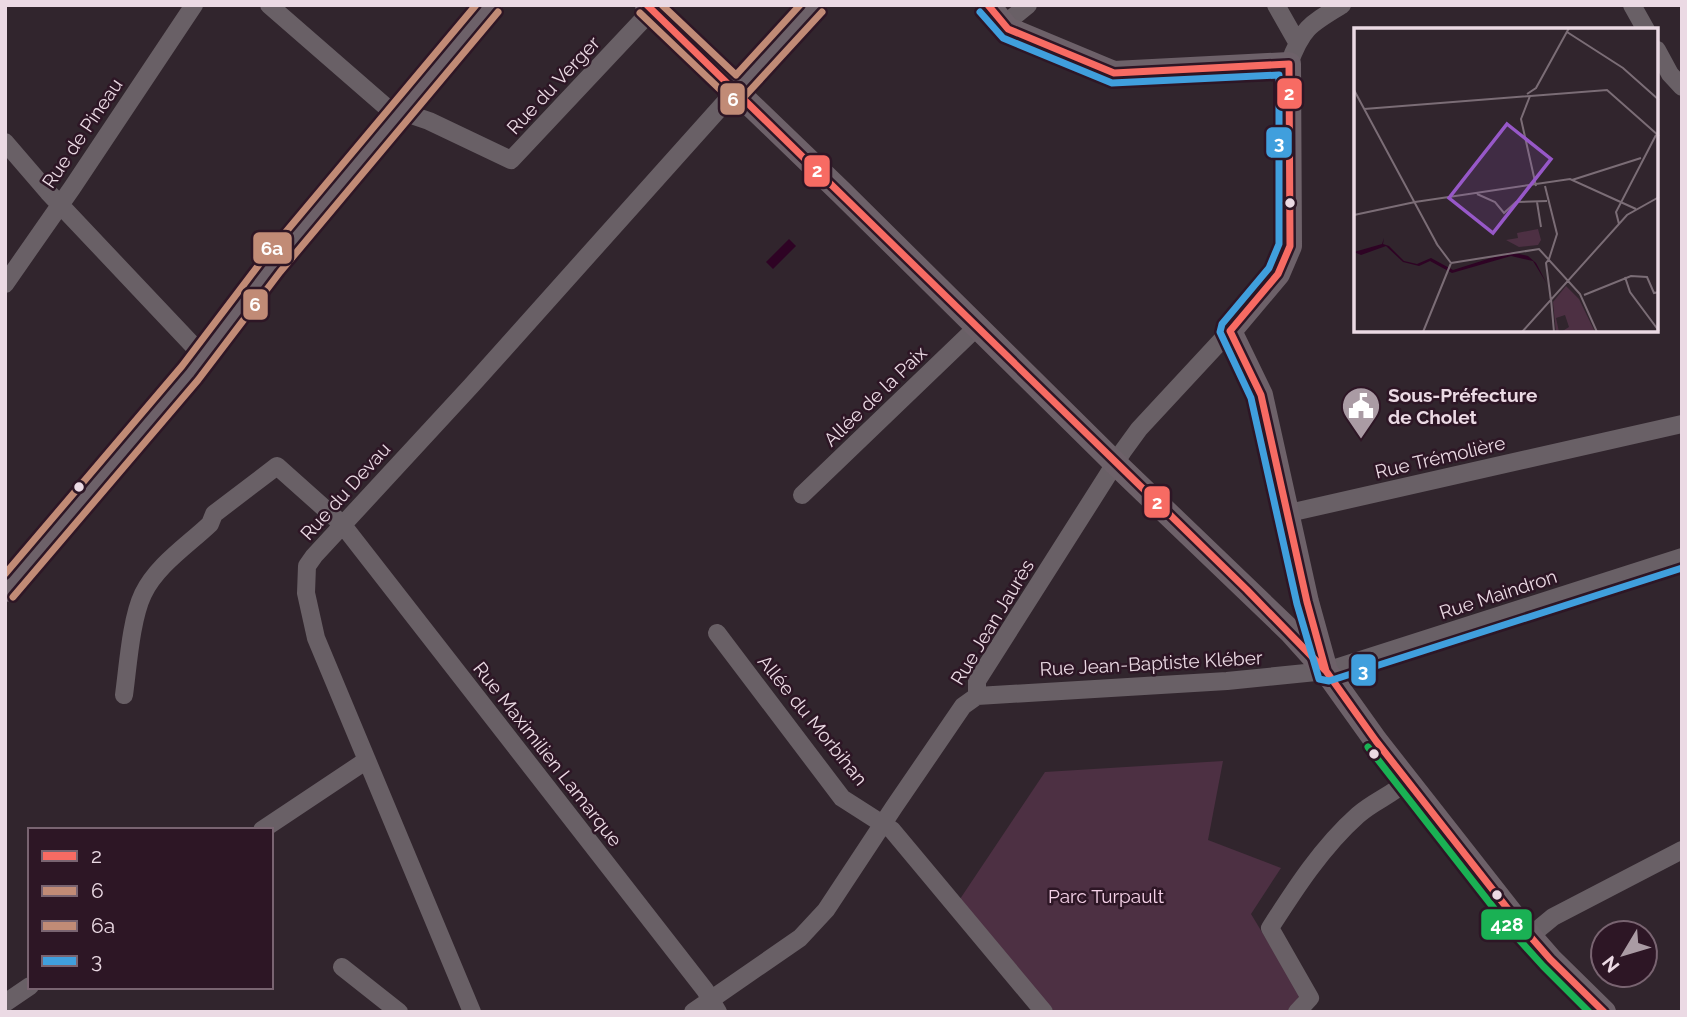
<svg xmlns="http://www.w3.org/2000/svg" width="1687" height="1017" viewBox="0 0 1687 1017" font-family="Raleway,sans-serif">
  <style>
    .green { fill: #4d3043 }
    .water { fill: #2e0324 }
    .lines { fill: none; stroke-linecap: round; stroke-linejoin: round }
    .street { stroke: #696066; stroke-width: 18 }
    .secondary { stroke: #6d6169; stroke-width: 24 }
    .bus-1-casing { stroke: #2d1625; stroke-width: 12 }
    .bus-2-casing { stroke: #2d1625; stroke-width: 12 }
    .bus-3-casing { stroke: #2d1625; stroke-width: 12 }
    .bus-4-casing { stroke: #2d1625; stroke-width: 12 }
    .bus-5-casing { stroke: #2d1625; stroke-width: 12 }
    .bus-1 { stroke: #f76b63; stroke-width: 7 }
    .bus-2 { stroke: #c18b76; stroke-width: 7 }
    .bus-3 { stroke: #c18b76; stroke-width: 7 }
    .bus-4 { stroke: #409fdd; stroke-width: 7 }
    .bus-5 { stroke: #1ab154; stroke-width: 7 }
    .bus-dot { fill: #ebdae4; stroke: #2d1625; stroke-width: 2.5 }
    .labels { text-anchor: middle; stroke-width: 5; stroke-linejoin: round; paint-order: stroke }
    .street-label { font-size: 19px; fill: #ebdae4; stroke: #2d1625 }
    .poi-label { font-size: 19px; font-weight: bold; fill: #ebdae4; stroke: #2d1625; text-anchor: start }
    .park-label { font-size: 19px; fill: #f6d3e9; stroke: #2d1625 }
    .inset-road { fill: none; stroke: #7b6d76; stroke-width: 2 }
    .view { fill: #9758c8; fill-opacity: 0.15; stroke: #9758c8; stroke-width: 3.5 }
    .inset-edge { fill: none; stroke: #ebdae4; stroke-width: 3.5 }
    .line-badge { stroke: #2d1625; stroke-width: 2.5 }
    .badge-label { font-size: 19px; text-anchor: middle; font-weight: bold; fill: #fff }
  </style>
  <rect width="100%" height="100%" fill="#31252d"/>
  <path class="green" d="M 1223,761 L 1208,840 L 1281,868 L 1251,914 L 1300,995 L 1288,1012 L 1055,1012 L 958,902 L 1045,772 Z"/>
  <path class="water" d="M 789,239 L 796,246 L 773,269 L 766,262 Z"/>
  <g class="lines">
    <path class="street" d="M 269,5 L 385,106 L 429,121 L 511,160 L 652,10
      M 1276,5 L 1297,42
      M 1632,5 L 1646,30
      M 1008,29 L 1012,18 L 1028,5
      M 1657,50 L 1670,74 L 1682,87
      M 1289,64 C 1302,28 1310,24 1342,5
      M 5,142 L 48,192 L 203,356
      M 5,284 L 72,188 L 194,5
      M 802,495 L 977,327
      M 1289,513 L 1682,424
      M 717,633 L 842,798 L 892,830 L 1044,1012
      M 124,695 C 128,666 131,619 143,594 C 157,565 188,545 210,524 L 214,514 L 277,466 L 342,524 L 705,990 L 718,1012
      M 977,696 L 1227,681 L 1326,671 L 1682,557
      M 977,696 L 977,681 L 1123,451 L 1139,429 L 1230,331
      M 262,830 L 367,760
      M 1530,936 L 1553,917 L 1682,850
      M 342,967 L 399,1012
      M 5,1003 L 30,986
      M 472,1012 L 316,638 L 306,593 L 307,566 L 314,556 L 471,386 L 736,90
      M 693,1012 L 800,938 L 826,910 L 894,807 L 963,706 L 977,696
      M 1297,1012 L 1310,998 L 1270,928 C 1295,889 1322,847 1358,815 C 1374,801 1392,795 1407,781"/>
    <path class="secondary" d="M 647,5 L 842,193 L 1115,463 L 1290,631 L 1326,671 L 1376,741 L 1522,927 L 1550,959 L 1604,1012
      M 988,5 L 1008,29 L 1114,73 L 1289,64 L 1290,246 L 1278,274 L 1230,331 L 1261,395 L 1307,602 L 1325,667
      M 736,90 L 814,5
      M 5,590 L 190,373 L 272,265 L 490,5"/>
    <g class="bus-1-casing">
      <path id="bus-1" d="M 647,5 L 1247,590 L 1325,670
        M 988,5 L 1008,29 L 1114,73 L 1289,64 L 1290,246 L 1278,274 L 1230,331 L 1261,395 L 1307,602 L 1326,671 L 1376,741 L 1522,927 L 1550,959 L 1604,1012"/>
    </g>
    <g class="bus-2-casing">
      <path id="bus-2" d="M 640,13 L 729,98 L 736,100 L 744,97 L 822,12
        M 13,597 L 198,380 L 280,272 L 498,12"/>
    </g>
    <g class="bus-3-casing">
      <path id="bus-3" d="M 662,5 L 736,75 L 800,5
        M 5,574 L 182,366 L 264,258 L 476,5"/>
    </g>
    <g class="bus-4-casing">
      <path id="bus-4" d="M 980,12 L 1003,38 L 1112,83 L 1279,75 L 1279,244 L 1269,268 L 1222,324 L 1220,332 L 1251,398 L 1297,604 L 1319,679 L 1329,681 L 1682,568"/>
    </g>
    <g class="bus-5-casing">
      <path id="bus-5" d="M 1368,747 L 1514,934 L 1543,966 L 1589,1012"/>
    </g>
    <use href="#bus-1" class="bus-1"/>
    <use href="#bus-2" class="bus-2"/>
    <use href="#bus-3" class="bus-3"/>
    <use href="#bus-4" class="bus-4"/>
    <use href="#bus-5" class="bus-5"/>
  </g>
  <defs>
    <g id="civic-pin" transform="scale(2.0125)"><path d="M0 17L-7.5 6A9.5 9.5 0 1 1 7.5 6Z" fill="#aa9ba4" stroke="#2d1625"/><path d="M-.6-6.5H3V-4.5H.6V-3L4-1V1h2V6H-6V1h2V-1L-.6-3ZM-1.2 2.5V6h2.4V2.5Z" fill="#fff"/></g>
  </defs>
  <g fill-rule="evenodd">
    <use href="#civic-pin" x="1361" y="406"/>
  </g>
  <g class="bus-dot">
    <circle cx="1290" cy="203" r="6"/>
    <circle cx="79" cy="487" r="6"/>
    <circle cx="1374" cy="754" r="6"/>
    <circle cx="1497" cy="895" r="6"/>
  </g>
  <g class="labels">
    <g class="street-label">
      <text transform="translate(553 85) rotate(-47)" y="7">Rue du Verger</text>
      <text transform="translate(82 133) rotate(-56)" y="7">Rue de Pineau</text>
      <text transform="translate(875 396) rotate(-44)" y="7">Allée de la Paix</text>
      <text transform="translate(1440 457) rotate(-13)" y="7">Rue Trémolière</text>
      <text transform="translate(345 491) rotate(-48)" y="7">Rue du Devau</text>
      <text transform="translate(1498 594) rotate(-18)" y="7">Rue Maindron</text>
      <text transform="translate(992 622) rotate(-59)" y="7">Rue Jean Jaurès</text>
      <text transform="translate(1151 663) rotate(-3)" y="7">Rue Jean-Baptiste Kléber</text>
      <text transform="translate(813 720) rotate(51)" y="7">Allée du Morbihan</text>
      <text transform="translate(548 754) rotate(52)" y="7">Rue Maximilien Lamarque</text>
    </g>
    <g class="poi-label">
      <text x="1388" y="402">Sous-Préfecture<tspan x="1388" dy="22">de Cholet</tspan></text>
    </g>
    <g class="park-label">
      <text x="1106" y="903">Parc Turpault</text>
    </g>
  </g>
  <g transform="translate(1354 28)">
    <rect width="304" height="304" fill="#31252d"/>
    <path d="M 184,201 L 187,212 L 184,217 L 165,219 L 152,212 L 164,210 L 163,205 ZM 212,258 L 225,271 L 241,304 L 207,304 L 215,299 L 211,287 L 202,290 L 205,304 L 202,304 L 199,274 Z" fill="#4d3043"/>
    <path d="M 30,210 L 29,216 L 35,218 L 50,233 L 63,236 L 77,230 L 99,242 L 156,224 L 174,228 L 182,235 L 193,256 L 179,233 L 157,228 L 98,245 L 76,233 L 65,238 L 49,234 L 32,218 L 7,227 L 0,224 L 28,216 Z" fill="#2e0324"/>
    <path class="inset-road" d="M 213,4 L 269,40 L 305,72M 0,62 L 84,218M 173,66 L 182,60 L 215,0M 176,68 L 167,91 L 182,158M 10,81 L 253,62 L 305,108M 218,152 L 287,130M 191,158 L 203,206 L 195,231M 123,166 L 141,174 L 150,185 L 162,174 L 193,173M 61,174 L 216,151 L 282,181M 183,174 L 187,199M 0,187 L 61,174M 265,196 L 262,184 L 302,107M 82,215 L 97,235M 195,231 L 192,235 L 197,273M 97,235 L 185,221 L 226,266 L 243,304M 271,249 L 276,264 L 305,303M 230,267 L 277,248 L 293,249 L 300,265 L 305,264M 197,271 L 200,304M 69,304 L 97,235M 168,304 L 273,187 L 305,169"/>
    <path class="view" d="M 153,96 L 197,131 L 139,205 L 95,170 Z"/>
    <rect width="304" height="304" class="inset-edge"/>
  </g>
  <g class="line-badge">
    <rect x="1276" y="77" width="27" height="33" rx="7" fill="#f76b63"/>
    <rect x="719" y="82" width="27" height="34" rx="7" fill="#c18b76"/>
    <rect x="1265" y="126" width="28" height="33" rx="7" fill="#409fdd"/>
    <rect x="803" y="154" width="28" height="34" rx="7" fill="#f76b63"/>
    <rect x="252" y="231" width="41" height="34" rx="7" fill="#c18b76"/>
    <rect x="242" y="288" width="27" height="33" rx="7" fill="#c18b76"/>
    <rect x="1143" y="485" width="28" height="34" rx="7" fill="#f76b63"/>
    <rect x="1350" y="653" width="27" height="34" rx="7" fill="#409fdd"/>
    <rect x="1480" y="908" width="53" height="33" rx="7" fill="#1ab154"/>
  </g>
  <g class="badge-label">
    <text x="1289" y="100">2</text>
    <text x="733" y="106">6</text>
    <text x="1279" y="149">3</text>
    <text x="817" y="177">2</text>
    <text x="272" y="255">6a</text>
    <text x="255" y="311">6</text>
    <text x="1157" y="509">2</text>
    <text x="1363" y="677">3</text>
    <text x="1507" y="931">428</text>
  </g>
  <rect width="1687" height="1017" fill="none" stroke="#ebdae4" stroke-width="14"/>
  <rect x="28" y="828" width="245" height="161" fill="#2d1625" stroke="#796471" stroke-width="2"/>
  <rect x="42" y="851" width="35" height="10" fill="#f76b63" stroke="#796471" stroke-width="2"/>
  <text x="91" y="863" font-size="21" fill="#ebdae4">2</text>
  <rect x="42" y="886" width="35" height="10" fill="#c18b76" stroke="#796471" stroke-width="2"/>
  <text x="91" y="898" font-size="21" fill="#ebdae4">6</text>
  <rect x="42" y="921" width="35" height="10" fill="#c18b76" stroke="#796471" stroke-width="2"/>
  <text x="91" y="933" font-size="21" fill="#ebdae4">6a</text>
  <rect x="42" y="956" width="35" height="10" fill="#409fdd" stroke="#796471" stroke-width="2"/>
  <text x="91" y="968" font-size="21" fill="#ebdae4">3</text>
  <g transform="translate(1624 954) rotate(232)"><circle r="33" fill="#2d1625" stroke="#796471" stroke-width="2"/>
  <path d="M0-5L12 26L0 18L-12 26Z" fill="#aa9ba4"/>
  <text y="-10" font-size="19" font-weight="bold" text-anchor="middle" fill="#ebdae4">N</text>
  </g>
</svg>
